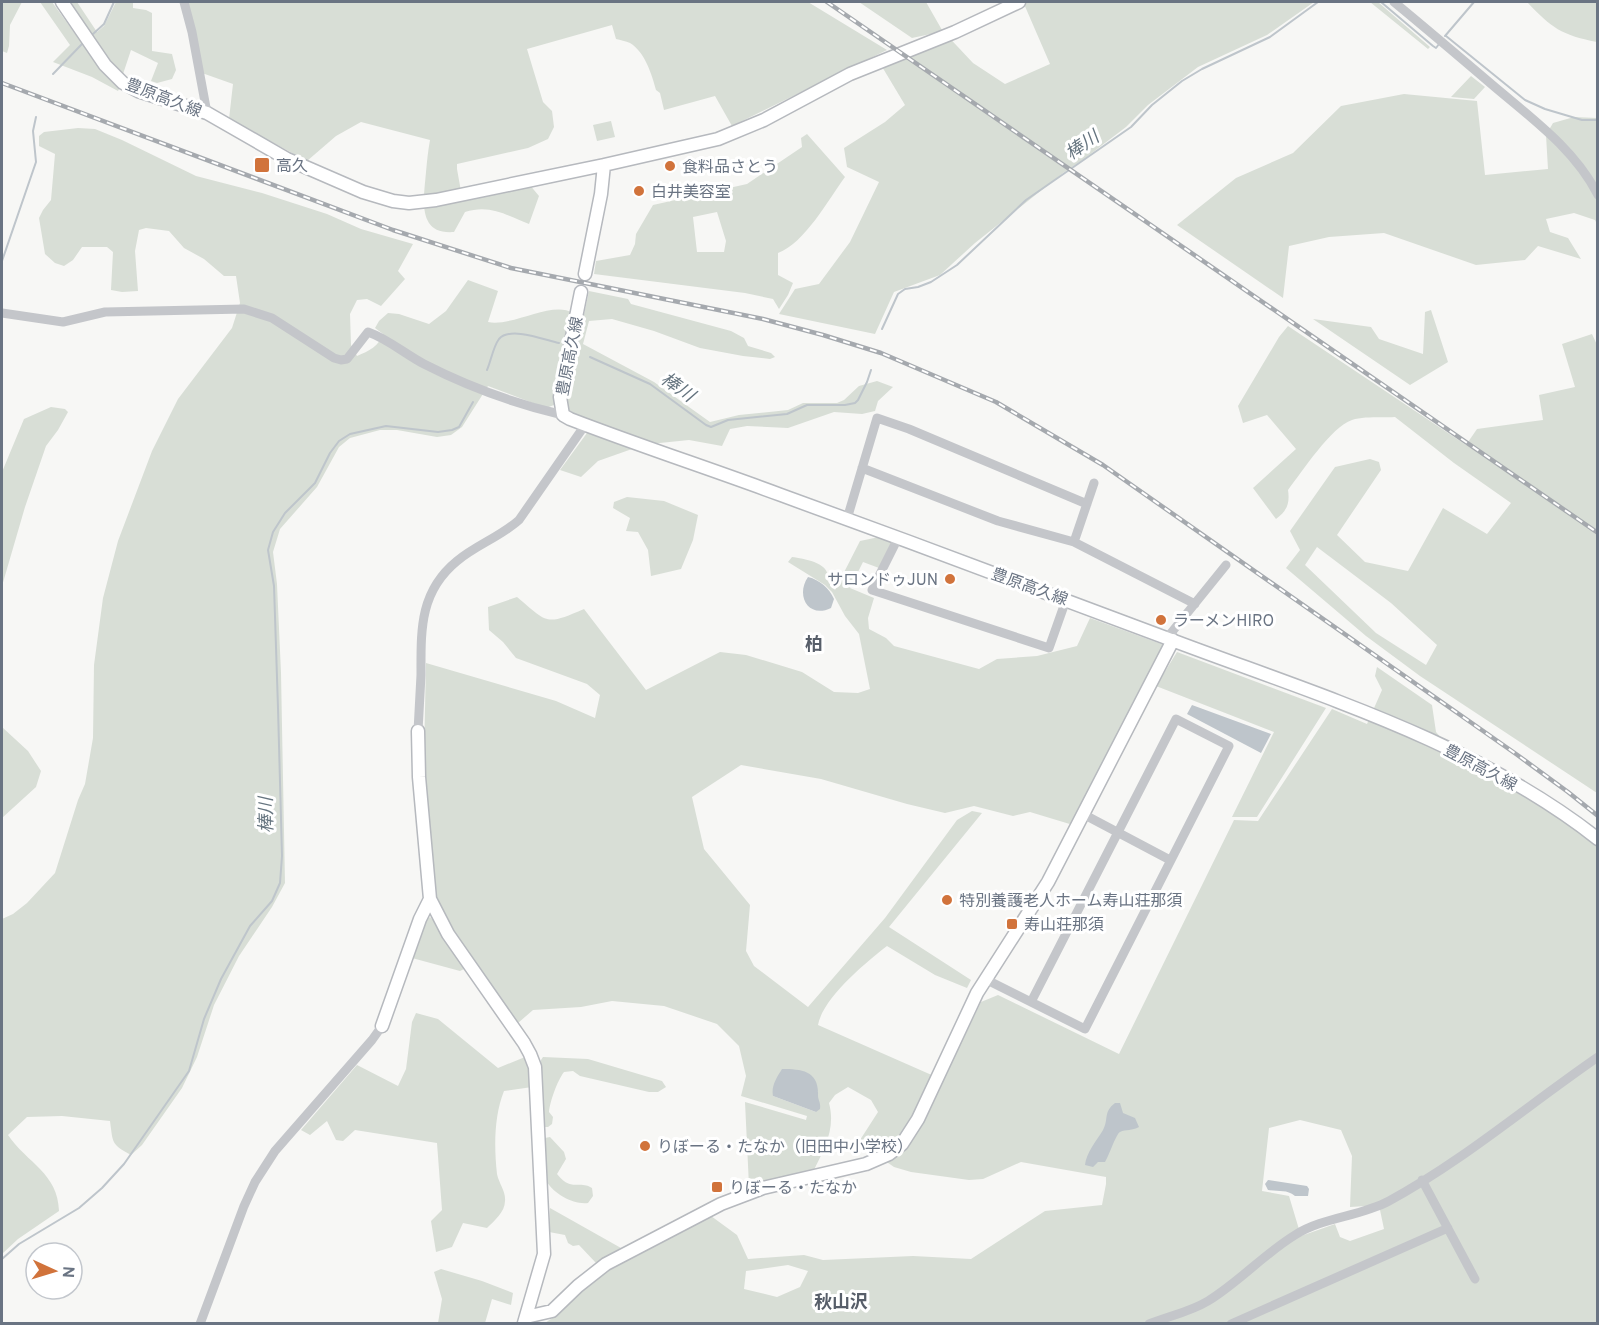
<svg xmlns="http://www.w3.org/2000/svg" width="1599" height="1325" viewBox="0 0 1599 1325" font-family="Overpass,'Noto Sans JP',sans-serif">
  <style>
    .green { fill: #d8ded6; fill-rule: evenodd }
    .water { fill: #bec5cb }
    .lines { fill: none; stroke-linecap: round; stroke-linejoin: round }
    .stream { stroke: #bec5cb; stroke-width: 2 }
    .secondary-casing { stroke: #b6b9be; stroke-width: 15 }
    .street { stroke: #c4c6ca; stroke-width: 9 }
    .secondary { stroke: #fff; stroke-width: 12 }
    .rail-casing { stroke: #a5a9ae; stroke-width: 4.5 }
    .rail { stroke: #fff; stroke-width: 2; stroke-dasharray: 7; stroke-linecap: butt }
    .poi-dot { fill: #d1733b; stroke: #fff; stroke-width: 2 }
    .labels { text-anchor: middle; stroke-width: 6; stroke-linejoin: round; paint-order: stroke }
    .street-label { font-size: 16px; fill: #6a7483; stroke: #fff }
    .poi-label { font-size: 16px; fill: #6a7483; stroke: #fff; text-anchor: start }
    .water-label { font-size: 18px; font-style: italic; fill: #65747f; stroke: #fff }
    .neighbourhood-label { font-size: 18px; font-weight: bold; fill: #575e69; stroke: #fff }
  </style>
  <rect width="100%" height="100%" fill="#f7f7f5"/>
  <path class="green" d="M 2,2 L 22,2 L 10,25 L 9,46 L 7,53 L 2,51 Z
    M 40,2 L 52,2 L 100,68 L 120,87 L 118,91 L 92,77 L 53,62 L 70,45 Z
    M 70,2 L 77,2 L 97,32 L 104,26 L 116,2 L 133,2 L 133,8 L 146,10 L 152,13 L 152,51 L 172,54 L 176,70 L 172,79 L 157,83 L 151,81 L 158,63 L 131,50 L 123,74 L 112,65 Z
    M 188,2 L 808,2 L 887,50 L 732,126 L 715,96 L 664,110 L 660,93 L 656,90 C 652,75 645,52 630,43 C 626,41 620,40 616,39 L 612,25 L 527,49 L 543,102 L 552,111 L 554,127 L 548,139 L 528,148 L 457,164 L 457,169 L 462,197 L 529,184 L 539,196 L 529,224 C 506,215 490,204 465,212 L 454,232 C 416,235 424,197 426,172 C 427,161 428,151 430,140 L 361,122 L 336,136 L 307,161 L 229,119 L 233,84 L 202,73 Z
    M 859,2 L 926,2 L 942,30 L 973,63 L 1005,84 L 1050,64 L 1024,4 L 1029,2 L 1314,2 L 1267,35 L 1198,67 L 1148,105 L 1126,127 L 1084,159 L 1063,173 L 975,243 L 940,275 L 894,292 L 875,334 L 779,314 L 795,289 L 819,284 L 850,242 L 879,182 L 847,167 L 844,148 L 885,122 L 905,105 L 881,65 L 940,32 L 912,38 Z
    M 1370,2 L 1378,2 L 1430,47 L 1428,49 Z
    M 1527,2 L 1597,2 L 1597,42 C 1561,35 1552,28 1527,2 Z
    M 1471,76 L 1485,87 L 1474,99 L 1451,97 Z
    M 1404,94 L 1477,101 L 1485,175 L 1548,169 L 1546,135 L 1553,123 L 1574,117 L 1597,118 L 1597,224 L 1595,220 L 1574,213 L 1546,219 L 1550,232 L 1568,238 L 1581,259 L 1538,246 L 1525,260 L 1476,265 L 1384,233 L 1329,237 L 1289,246 L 1283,298 L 1177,225 L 1236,178 L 1293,153 L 1341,106 Z
    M 611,121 L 615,137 L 597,141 L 593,125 Z
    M 78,128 L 95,129 L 122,140 L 196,176 L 262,193 L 327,214 L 361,229 L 413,244 L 398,271 L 405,279 L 381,306 L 367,299 L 357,300 L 350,314 L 351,345 L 357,356 C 369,351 379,346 383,334 L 375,328 L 379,321 L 388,313 L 399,314 L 429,324 L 446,311 L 468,280 L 498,291 L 488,322 C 513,327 552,300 573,313 L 554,405 L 546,408 L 488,386 L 462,427 L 451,435 L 437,437 L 397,430 L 380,430 L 350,438 L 339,447 L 317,487 L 280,529 L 273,552 L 277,584 L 281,673 L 285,883 L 272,907 L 239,956 L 214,1005 L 197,1057 L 182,1088 L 142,1145 L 131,1155 C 111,1144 113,1143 110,1121 L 62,1116 L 27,1117 L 8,1135 C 27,1163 58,1173 59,1211 L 18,1239 L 2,1254 L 2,919 L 13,914 L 27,903 L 55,873 L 78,800 L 85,784 L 93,738 L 94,665 L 103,598 L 118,541 L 152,451 L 178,399 L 232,328 L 240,303 L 236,276 L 224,276 L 204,259 L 184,248 L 169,231 L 146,228 L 139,230 L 135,251 L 138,291 L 122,292 L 111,290 L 113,252 L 107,247 L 82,247 L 73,260 L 64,266 L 55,263 L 45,254 L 39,218 L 43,210 L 51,200 L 55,154 L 39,146 L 39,136 L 44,132 Z
    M 807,134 L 845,177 C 828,200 805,243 778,253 L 778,275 L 793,283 L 788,295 L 779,309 L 773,299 L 745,293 L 594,274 L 596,261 L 630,255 L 635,244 L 636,234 L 653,205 L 747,184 L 802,147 L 801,138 ZM 717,212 L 726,241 L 724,252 L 697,252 L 693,217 Z
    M 589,291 L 628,299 L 631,304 L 731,331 L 744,338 L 748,346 L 771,353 L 775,357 L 770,359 L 743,356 L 700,348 L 654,331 L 612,319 L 589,321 L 583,344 L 654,382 L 710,422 L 739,415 L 788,410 L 803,403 L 837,403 L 844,400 L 859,386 L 877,381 L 893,387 L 878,401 L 875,411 L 862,414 L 834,412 L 788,428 L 747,426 L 730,429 L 722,446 L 689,440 L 650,444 L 576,415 L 568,409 L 567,395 Z
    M 1431,310 L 1448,362 L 1410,385 L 1313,319 L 1371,327 L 1379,339 L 1423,354 L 1425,312 Z
    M 1288,326 L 1466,445 L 1477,429 L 1543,420 L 1539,395 L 1575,387 L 1562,344 L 1592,334 L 1598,347 L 1597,793 L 1420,676 L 1366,636 L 1286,568 L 1300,550 L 1290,531 L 1335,467 L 1370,459 L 1379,462 L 1381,470 L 1337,535 L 1365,562 L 1408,571 L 1443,508 L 1487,534 L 1511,503 L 1454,463 L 1395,417 C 1382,418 1364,416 1352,420 C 1331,427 1302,472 1288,490 C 1290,503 1287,511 1276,519 L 1253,488 L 1296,449 L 1267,415 L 1243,423 L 1238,406 L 1279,337 ZM 1317,547 L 1391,603 L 1437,645 L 1426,665 L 1376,633 L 1305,565 Z
    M 51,407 L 65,409 L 68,412 L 58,430 L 46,446 L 25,507 L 2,586 L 2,472 L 24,419 Z
    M 587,433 L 632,449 L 598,461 L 581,477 L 560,470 Z
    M 627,497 L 664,501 L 698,515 L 693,540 L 681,569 L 651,576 L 648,550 L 638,532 L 626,531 L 630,518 L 613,508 L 614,502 Z
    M 879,537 L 892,541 L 879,568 L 863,562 L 850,588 L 874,598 L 868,618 L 869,629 L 886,638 L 894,646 L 979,669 L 997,659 L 1037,656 L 1077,646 L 1090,618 L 1164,645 L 1073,825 L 1030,812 L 1013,816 L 974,806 L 945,813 L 907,804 L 821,779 L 741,765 L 692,797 L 704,849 L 750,905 L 746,951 L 754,966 L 808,1007 L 885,918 L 957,820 L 972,811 L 982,813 L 889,927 L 971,980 L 967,988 L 935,975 L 887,946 C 865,963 823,998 818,1025 L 943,1080 L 981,1002 L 998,995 L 1119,1054 L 1234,820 L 1258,821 L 1332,709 L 1367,724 L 1382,690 L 1375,676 L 1377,667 L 1432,705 L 1436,732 L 1463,763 L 1508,785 L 1565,820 L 1597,845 L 1597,1323 L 545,1323 C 568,1309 584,1285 608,1269 C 640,1249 677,1234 711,1216 L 737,1235 L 748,1259 L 804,1255 L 823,1260 L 913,1256 L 971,1259 L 1045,1211 L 1102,1205 L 1106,1184 L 1106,1177 L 1021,1162 L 983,1179 L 969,1180 L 911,1172 L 894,1167 L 865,1147 L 860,1140 L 878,1112 L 871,1100 L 848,1087 L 835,1095 L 829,1103 C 836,1129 824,1149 813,1172 L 749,1186 L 745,1102 L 806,1120 L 807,1116 L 741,1096 L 746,1076 L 739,1046 L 717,1024 L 664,1006 L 612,1001 L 581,1007 L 533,1010 L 518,1023 L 450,928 L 435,894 L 428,825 L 424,756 L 426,663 L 556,701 L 595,718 L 600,695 L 587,684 L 516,658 L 503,642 L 489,630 L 488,607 L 517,597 C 548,623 545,626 584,609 L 646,690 L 720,652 L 746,655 L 802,672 L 834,692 L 858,693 L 870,689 L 859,634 L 845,616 L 832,592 L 825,585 L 788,562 L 792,557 C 805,559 832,563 827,580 L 835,590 L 860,541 ZM 818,1091 L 816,1112 L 773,1096 ZM 1300,1120 L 1341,1130 L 1352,1156 L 1350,1207 L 1366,1206 L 1380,1210 L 1384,1229 L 1350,1241 L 1340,1237 L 1335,1224 L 1301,1236 L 1289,1196 L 1262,1191 L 1269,1128 ZM 788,1265 L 808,1271 L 800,1287 L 777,1297 L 744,1289 L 746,1271 Z
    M 1177,652 L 1326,708 L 1257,817 L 1232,817 L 1274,732 L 1156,686 Z
    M 2,727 L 28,751 L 41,771 L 36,787 L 2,818 Z
    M 430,917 L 434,921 L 446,943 L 466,968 L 460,971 L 412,958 L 426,920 Z
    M 416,1013 L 438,1019 L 498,1068 L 525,1057 L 531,1066 L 532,1087 L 504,1091 C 494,1116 494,1147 497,1174 C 499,1184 506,1191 505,1201 C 505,1212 494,1221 487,1228 L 463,1223 L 452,1247 L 436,1252 L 431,1221 L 442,1210 L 437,1143 L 355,1130 L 343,1141 L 336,1140 L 327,1121 L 310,1135 L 301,1130 L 357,1065 L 398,1086 L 406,1069 L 412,1022 Z
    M 543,1057 L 588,1059 L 662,1081 L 666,1087 L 658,1092 L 649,1092 L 580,1076 L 573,1071 L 564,1072 C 557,1081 550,1102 549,1112 L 553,1117 L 552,1124 L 548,1127 L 542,1127 L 541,1060 Z
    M 550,1137 L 564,1152 L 566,1159 L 557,1174 C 571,1192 579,1180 592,1188 L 593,1196 L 588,1203 C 574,1205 554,1194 547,1182 L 545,1138 Z
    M 550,1208 L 621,1248 L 596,1263 L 579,1245 L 573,1246 L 568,1243 L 565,1235 L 549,1232 Z
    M 441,1269 L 482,1281 L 513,1293 L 511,1305 L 492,1299 L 485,1323 L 438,1323 L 442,1299 L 434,1272 Z"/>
  <path class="water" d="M 808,577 C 820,580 829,588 834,599 L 831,608 C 809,619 795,596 808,577 Z
    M 1192,705 L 1271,734 L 1261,753 L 1187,714 Z
    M 782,1069 C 802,1069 819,1071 818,1095 C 818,1101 821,1102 820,1109 L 816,1112 L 773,1096 C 771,1086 777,1077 782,1069 Z
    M 1115,1103 L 1120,1103 L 1123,1113 L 1135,1118 L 1139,1127 C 1132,1131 1126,1129 1120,1132 C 1116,1134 1109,1156 1105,1162 L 1098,1162 L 1093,1167 L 1085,1165 C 1086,1153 1097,1140 1103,1130 C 1109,1119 1103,1112 1115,1103 Z
    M 1268,1180 L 1307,1186 L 1309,1189 L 1308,1196 L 1295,1196 C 1286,1189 1279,1192 1268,1190 L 1265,1184 Z"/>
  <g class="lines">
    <path class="stream" d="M 1381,2 L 1433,46 L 1436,48 L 1439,44
      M 93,34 L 104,24 L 114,2
      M 1445,36 L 1474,2
      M 1446,36 L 1525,100 L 1545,109 L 1582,120 L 1598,120
      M 53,74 L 82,44
      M 2,261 L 36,162 L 33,131 L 36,117
      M 882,329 L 898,294 L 905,289 L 918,287 L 931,282 L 957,265 L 1026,200 L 1131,127 L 1152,105 L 1182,81 L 1202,69 L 1270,37 L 1318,2
      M 590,357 L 650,384 L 706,425 L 711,427 L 728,420 L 787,414 L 807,405 L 845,405 L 855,403 L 858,400 L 867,382 L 871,370
      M 487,370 C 491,361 493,347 499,339 C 510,326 545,340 559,343
      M 2,1259 L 19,1244 L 79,1208 L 102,1188 L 124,1164 L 189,1071 L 204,1019 L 221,979 L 250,926 L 272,901 L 280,883 L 282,856 L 278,708 L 274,586 L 268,550 L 273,532 L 285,513 L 315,483 L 330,453 L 339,441 L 350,434 L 386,426 L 438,432 L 452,430 L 459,427 L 473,402"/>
    <g class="secondary-casing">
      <path id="secondary" d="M 62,2 L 105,65 L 123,83 L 138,91 L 207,113 L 287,159 L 363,192 L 393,201 L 409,203 L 436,200 L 604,165 L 601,194 L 585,274
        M 604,165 L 718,139 L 764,120 L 850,74 L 955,32 L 1019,2
        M 581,292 L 560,397 L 563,415 L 570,419 C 640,446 711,469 781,495 C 916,544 1050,594 1185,645 C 1327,698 1477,744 1598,839
        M 418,731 L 419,777 L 430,899 L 448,934 L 524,1043 L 530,1054 L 535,1067 L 544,1254 L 524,1323
        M 382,1026 L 420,919 L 430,899
        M 526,1317 L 552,1311 L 578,1286 L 606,1264 L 721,1204 L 763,1188 L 866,1164 L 889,1154 L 902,1144 L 918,1119 L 977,993 L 1048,882 L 1173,640"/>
    </g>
    <path class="street" d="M 184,2 L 192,32 L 207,113
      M 1394,2 C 1428,30 1462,59 1496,88 C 1534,120 1575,150 1598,195
      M 2,313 L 63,322 L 105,312 L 244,309 L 272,318 L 334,358 L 341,360 L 347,359 L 368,332 C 388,339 405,354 424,364 C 467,386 516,404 563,415
      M 862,468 L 998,521 L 1074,542 L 1195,604
      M 847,519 L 877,418 L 909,429 L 1087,504
      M 898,538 L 872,590 L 1049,648 L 1066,600
      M 1074,542 L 1094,483
      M 1167,638 L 1226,565
      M 418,731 C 419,712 420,694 421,675 C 421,631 419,592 457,561 C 476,545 500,537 519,520 L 585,425
      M 1083,814 L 1170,860
      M 985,979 L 1085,1029 L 1229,746 L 1176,719 L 1031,1002
      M 1422,1180 L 1475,1279
      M 200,1324 L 244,1206 L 255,1182 L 275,1151 L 372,1040 L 382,1026
      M 1149,1324 C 1169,1316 1190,1312 1208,1301 C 1239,1282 1264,1254 1295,1235 C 1323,1217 1359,1217 1389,1201 C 1463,1161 1528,1105 1598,1057
      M 1231,1324 L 1448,1228"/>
    <use href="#secondary" class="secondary"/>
    <g class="rail-casing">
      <path id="rail" d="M 827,2 L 1598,533
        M 2,83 L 393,230 L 511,268 L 763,319 L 823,335 L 881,353 L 996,402 L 1103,465 L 1516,754 L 1568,792 L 1598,816"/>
    </g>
    <use href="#rail" class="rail"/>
  </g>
  <g class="poi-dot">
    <rect x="254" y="157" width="16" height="16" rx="3"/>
    <circle cx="670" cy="166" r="6"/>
    <circle cx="639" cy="191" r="6"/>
    <circle cx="950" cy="579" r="6"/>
    <circle cx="1161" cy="620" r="6"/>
    <circle cx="947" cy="900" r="6"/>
    <rect x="1006" y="918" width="12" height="12" rx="3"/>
    <circle cx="645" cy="1146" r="6"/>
    <rect x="711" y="1181" width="12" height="12" rx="3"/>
  </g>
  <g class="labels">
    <g class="street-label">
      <text transform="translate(164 97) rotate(21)" y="6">豊原高久線</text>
      <text transform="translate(569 356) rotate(-79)" y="6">豊原高久線</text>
      <text transform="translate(1030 586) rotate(20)" y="6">豊原高久線</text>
      <text transform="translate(1481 767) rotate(28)" y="6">豊原高久線</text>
    </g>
    <g class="poi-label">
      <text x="276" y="171">高久</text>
      <text x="682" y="172">食料品さとう</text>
      <text x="651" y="197">白井美容室</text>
      <text x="938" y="585" text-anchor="end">サロンドゥJUN</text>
      <text x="1173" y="626">ラーメンHIRO</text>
      <text x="959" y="906">特別養護老人ホーム寿山荘那須</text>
      <text x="1024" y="930">寿山荘那須</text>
      <text x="657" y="1152">りぼーる・たなか（旧田中小学校）</text>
      <text x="729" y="1193">りぼーる・たなか</text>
    </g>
    <g class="water-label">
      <text transform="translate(1082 145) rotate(-35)" y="6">棒川</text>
      <text transform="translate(678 387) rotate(35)" y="6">棒川</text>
      <text transform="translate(266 815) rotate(-91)" y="6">棒川</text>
    </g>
    <g class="neighbourhood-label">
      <text x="814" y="650">柏</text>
      <text x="841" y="1308">秋山沢</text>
    </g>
  </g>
  <rect width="1599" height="1325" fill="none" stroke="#6a7483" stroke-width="6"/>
  <g transform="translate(54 1271) rotate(94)"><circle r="28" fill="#ffffff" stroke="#c3c7cd" stroke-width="1.5"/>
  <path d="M0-4.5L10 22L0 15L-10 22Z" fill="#d1733b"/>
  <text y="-9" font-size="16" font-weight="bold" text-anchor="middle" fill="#6a7483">N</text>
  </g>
</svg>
